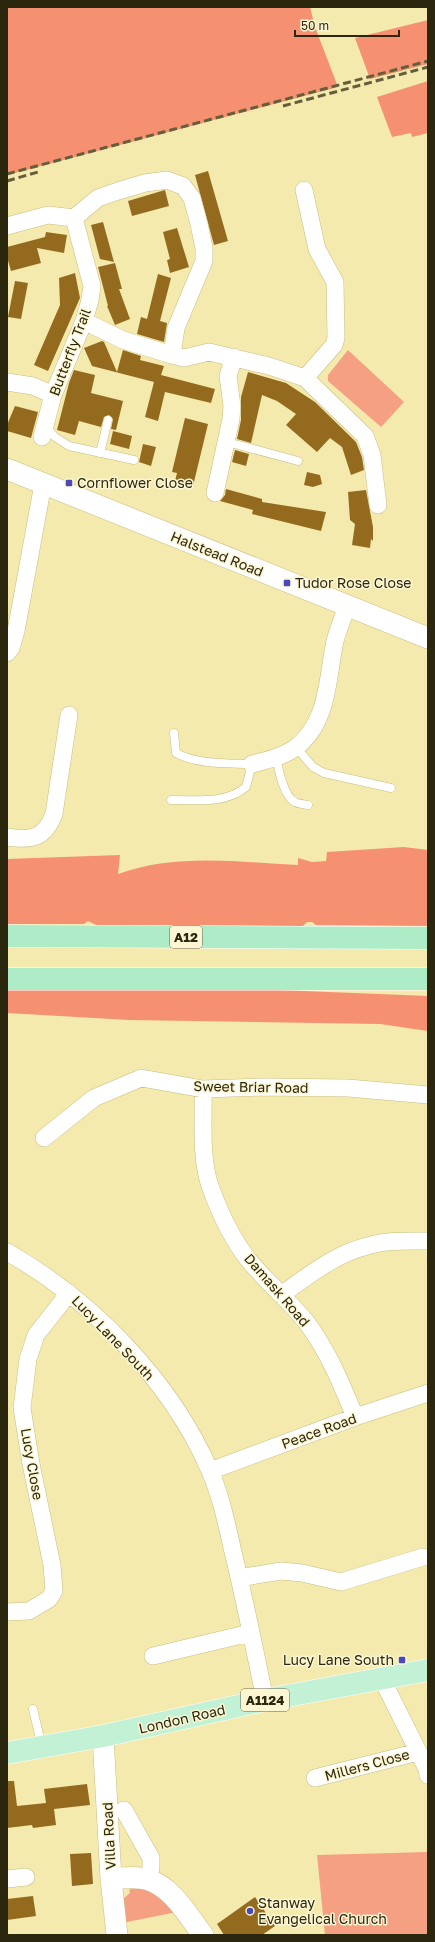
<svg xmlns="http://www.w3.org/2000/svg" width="435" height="1942" viewBox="0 0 435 1942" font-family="'Golos Text',sans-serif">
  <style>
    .green { fill: #f59f83 }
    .forest { fill: #f59170 }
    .building { fill: #946b1e }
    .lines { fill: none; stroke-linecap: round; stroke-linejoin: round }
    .service-casing { stroke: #c8bd82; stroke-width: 9 }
    .minor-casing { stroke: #c8bd82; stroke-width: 18 }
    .tertiary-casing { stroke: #c8bd82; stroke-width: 22 }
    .primary-casing { stroke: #fff; stroke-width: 23 }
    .trunk-casing { stroke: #fff; stroke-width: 23 }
    .service { stroke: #fff; stroke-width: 8 }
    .minor { stroke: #fff; stroke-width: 17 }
    .tertiary { stroke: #fff; stroke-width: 21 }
    .primary { stroke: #c2f1d6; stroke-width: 22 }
    .trunk { stroke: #aeecc8; stroke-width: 22 }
    .rail { stroke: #645e3b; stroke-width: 3; stroke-dasharray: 8 4; stroke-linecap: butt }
    .poi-dot { fill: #4b47bd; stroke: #fdf6d3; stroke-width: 1.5 }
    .labels { text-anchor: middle; stroke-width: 3; stroke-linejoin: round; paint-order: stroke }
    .shield { fill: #fdf6d3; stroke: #6a6449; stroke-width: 1 }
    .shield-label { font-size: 13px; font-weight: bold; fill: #2b260e }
    .street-label { font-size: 14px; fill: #2b260e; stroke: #fdf6d3 }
    .poi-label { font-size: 14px; fill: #2b260e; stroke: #fdf6d3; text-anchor: start }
  </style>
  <rect width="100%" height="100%" fill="#f5eaad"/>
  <path class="green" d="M 348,350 L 404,402 L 381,427 L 328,381 L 328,375 Z
    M 428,1852 L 428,1935 L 325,1935 L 317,1855 Z
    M 136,1887 L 151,1890 L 177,1912 L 122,1923 L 124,1898 L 130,1893 L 129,1890 Z"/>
  <path class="forest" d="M 7,7 L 310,7 L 315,27 L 338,87 L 7,175 Z
    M 428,20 L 428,64 L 370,79 L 355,38 Z
    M 428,81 L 428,133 L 412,137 L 411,133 L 392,137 L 377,97 Z
    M 404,847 L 428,850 L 428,926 L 316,925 L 312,922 L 307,922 L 303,926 L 96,925 L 88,921 L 84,924 L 7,924 L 7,859 L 120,855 L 118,874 C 176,853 238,862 298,865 L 298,858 L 312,862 L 326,861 L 327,852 Z
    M 7,988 L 230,988 L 428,996 L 428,1031 L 380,1024 L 129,1020 L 7,1013 Z"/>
  <path class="building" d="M 208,171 L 228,241 L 214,245 L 195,175 Z
    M 165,190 L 169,206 L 132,216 L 128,201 Z
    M 103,222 L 114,262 L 100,259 L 91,225 Z
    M 177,228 L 189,267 L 170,273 L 167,260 L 170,259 L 163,232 Z
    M 46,232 L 67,235 L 64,253 L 37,248 L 41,263 L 11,271 L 7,257 L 7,247 L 45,237 Z
    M 115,263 L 122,289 L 119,289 L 130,319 L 115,325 L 107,306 L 108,306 L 98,267 Z
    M 75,273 L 80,298 L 48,371 L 34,365 L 60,305 L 59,278 Z
    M 158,274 L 171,278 L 160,321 L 167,323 L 164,342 L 137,334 L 141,317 L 147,319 Z
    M 15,281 L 28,283 L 21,319 L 8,317 Z
    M 102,341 L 104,342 L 117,372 L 123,350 L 141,356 L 140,360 L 164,366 L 161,375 L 215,389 L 211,403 L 165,392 L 158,421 L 145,417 L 154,382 L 92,366 L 84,348 Z
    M 74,370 L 95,375 L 91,393 L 123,401 L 116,430 L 111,429 L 113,419 L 109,415 L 104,417 L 101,427 L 79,421 L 75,435 L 57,430 L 69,383 Z
    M 248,372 L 286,383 L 315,402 L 356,442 L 362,457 L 364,470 L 351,475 L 342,447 L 330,438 L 317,452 L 286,425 L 296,414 L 277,401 L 262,395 L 251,443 L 237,439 L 241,420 L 241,397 Z
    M 15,406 L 38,412 L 31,438 L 7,431 L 7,425 Z
    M 185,418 L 208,424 L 193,486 L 175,481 L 177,473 L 172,472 Z
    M 113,431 L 132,436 L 129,449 L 110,444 Z
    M 143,444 L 156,447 L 151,466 L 139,462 Z
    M 235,450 L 249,454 L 246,466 L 232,462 Z
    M 307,472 L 320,475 L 322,484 L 313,487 L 304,485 Z
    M 226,489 L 262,499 L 262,502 L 326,512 L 321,531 L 252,514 L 253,510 L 220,501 L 225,495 Z
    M 366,490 L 373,527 L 373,541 L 371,539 L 370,548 L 352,545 L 355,524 L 350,520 L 348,492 Z
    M 7,1781 L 14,1781 L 17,1806 L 46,1803 L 44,1789 L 87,1784 L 90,1805 L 54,1809 L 56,1825 L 33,1828 L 32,1825 L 7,1828 Z
    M 91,1853 L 93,1884 L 72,1886 L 70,1854 Z
    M 33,1896 L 36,1916 L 7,1920 L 7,1899 Z
    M 255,1897 L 275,1926 L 262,1935 L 224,1935 L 217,1924 Z"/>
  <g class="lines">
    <g class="service-casing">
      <path id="service" d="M 45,426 L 55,437 L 69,446 L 134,460
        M 227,442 L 298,461
        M 100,453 L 108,420
        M 296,747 L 313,767 L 324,773 L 391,788
        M 276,757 C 278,768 284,797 295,802 C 298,804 304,804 308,805
        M 171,800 C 196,800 226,804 246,787 L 252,764 C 228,763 198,765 176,753 L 174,733
        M 33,1709 L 42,1747"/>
    </g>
    <g class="minor-casing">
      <path id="minor" d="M 304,190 L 317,249 L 335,282 L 336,338 L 334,345 L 305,378
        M 74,218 L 98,198 L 118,191 L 145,183 L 167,180 L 183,186 L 192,198 L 199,224 L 204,248 L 204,261 L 176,328 L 172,355
        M 7,226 L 48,215 L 74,218 L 92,286 L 90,300 L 84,321 L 53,395 L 42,437
        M 84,321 L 123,340 L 172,355 L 184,358 L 209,352 L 269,366 L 305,378 L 365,436 L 372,455 L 378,505
        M 7,382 L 33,386 L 53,395
        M 215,493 L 231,419 L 232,406 L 228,376 L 234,357
        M 7,653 L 11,648 L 16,631 L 43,484
        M 252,764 C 267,760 282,757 295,748 C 329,723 327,678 335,641 C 338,629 343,618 347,606
        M 7,837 C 32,841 45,838 54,814 L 69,715
        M 203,1089 C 204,1121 200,1156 210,1186 C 219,1211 231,1237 247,1258 C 265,1281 289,1300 307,1323 C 328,1351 342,1385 355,1417
        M 44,1138 L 94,1098 L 141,1078 L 203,1089 L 264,1087 L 348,1088 L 428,1095
        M 7,1252 C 92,1300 171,1381 210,1471 C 221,1496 227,1525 233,1552 C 245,1601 255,1651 265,1700
        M 281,1295 C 308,1276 335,1254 367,1246 C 386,1240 408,1241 428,1241
        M 210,1471 L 355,1417 L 428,1393
        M 239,1578 L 281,1571 L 302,1573 L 341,1582 L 423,1557
        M 7,1612 L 29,1611 L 49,1599 L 54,1591 L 52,1565 L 31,1464 L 22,1408 L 28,1359 L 36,1335 L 69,1293
        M 153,1656 L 250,1633
        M 382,1679 L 427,1769 L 428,1775
        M 315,1778 L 418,1752
        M 124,1810 L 151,1858 L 151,1868 L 148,1880
        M 7,1879 L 26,1877"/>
    </g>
    <g class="tertiary-casing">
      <path id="tertiary" d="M 7,469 L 428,638
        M 103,1736 L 111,1879 L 117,1935
        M 111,1879 C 123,1878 137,1876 149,1880 C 173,1888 188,1916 203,1935"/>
    </g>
    <g class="primary-casing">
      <path id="primary" d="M 7,1753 L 103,1736 L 265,1700 L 428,1670"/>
    </g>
    <g class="trunk-casing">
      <path id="trunk" d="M 7,936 L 428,938
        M 7,979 L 428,979"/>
    </g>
    <use href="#service" class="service"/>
    <use href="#minor" class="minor"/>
    <use href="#tertiary" class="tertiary"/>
    <use href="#primary" class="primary"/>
    <use href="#trunk" class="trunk"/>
    <path class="rail" d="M 283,106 L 428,67
      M 7,174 L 428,61
      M 7,181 L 38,172"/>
  </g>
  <g class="poi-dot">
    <rect x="65" y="479" width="8" height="8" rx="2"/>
    <rect x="283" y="579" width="8" height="8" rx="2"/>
    <rect x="398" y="1656" width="8" height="8" rx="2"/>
    <circle cx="250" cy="1911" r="4"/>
  </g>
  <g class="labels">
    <g class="shield">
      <rect x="170" y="926" width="32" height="22" rx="3"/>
      <rect x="241" y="1689" width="48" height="22" rx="3"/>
    </g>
    <g class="shield-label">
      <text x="186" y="942">A12</text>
      <text x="265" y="1705">A1124</text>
    </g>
    <g class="street-label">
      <text transform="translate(70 352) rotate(-69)" y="5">Butterfly Trail</text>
      <text transform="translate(217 554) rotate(22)" y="5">Halstead Road</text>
      <text transform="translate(251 1087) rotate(1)" y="5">Sweet Briar Road</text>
      <text transform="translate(277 1290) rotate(49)" y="5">Damask Road</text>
      <text transform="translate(113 1338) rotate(46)" y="5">Lucy Lane South</text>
      <text transform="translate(319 1431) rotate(-20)" y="5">Peace Road</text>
      <text transform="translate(32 1464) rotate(80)" y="5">Lucy Close</text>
      <text transform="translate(182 1719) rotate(-13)" y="5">London Road</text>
      <text transform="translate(367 1765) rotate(-15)" y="5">Millers Close</text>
      <text transform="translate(109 1836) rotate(-93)" y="5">Villa Road</text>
    </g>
    <g class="poi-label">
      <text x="77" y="488">Cornflower Close</text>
      <text x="295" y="588">Tudor Rose Close</text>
      <text x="394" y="1665" text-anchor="end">Lucy Lane South</text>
      <text x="258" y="1908">Stanway<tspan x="258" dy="16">Evangelical Church</tspan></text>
    </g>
  </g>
  <rect width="435" height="1942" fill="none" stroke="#2b260e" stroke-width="16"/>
  <path d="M295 30v6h104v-6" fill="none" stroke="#2b260e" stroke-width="2"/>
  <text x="301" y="30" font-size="12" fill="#2b260e" stroke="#fdf6d3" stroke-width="3" paint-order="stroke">50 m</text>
</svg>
